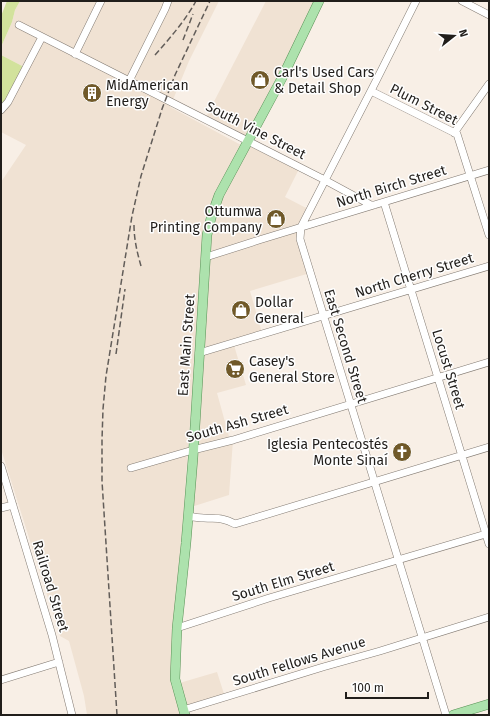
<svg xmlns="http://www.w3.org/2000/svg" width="490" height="716" viewBox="0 0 490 716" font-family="'Fira Sans',sans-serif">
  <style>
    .built { fill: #f0e2d3 }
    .green { fill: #d2e29c }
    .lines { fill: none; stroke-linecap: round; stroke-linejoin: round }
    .minor-casing { stroke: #847c74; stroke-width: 8 }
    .major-casing { stroke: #599156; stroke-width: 10 }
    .minor { stroke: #fff; stroke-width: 7 }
    .major { stroke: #ade2ad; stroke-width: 9 }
    .rail { stroke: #625d59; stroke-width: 1.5; stroke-dasharray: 6 3; stroke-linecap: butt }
    .labels { text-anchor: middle; stroke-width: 3; stroke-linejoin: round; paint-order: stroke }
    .poi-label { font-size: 14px; fill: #211e1b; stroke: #fefefe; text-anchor: start }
    .street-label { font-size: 14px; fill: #211e1b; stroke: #fefefe }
  </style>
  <rect width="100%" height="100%" fill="#f8efe6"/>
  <path class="built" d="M 20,1 L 219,1 L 189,61 L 170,107 L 241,145 L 205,218 L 171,684 L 181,715 L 87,715 L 84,696 L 69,641 L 60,636 L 1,449 L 1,182 L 26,145 L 1,132 L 1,110 L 26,68 L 1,55 L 1,47 L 12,22 L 15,10 Z
    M 266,1 L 319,1 L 249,141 L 300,167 L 285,197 L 310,210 L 301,227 L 310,273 L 250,291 L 262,333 L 233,342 L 246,385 L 217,393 L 230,440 L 233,440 L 229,495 L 188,508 L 211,218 L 248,141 L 205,119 Z
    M 217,672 L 225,697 L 183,710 L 176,684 Z"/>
  <path class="green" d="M 7,1 L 20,1 L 15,10 L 12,22 L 1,47 L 1,16 Z
    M 1,55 L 26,68 L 1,110 Z"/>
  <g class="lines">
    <g class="minor-casing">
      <path id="minor" d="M 416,1 L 376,81 L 301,227 L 300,239 L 446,715
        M 462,1 L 489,15
        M 19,25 L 321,178 L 371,205 L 374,205
        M 75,54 L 101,1
        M 129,81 L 165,9 L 168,1
        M 371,91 L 457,134 L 489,235
        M 1,110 L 8,102 L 42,37
        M 454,133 L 489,84
        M 384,202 L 489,544
        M 206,257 L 259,240 L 489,170
        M 199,353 L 489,266
        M 1,466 L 52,635 L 72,715
        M 131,468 L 193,450 L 233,440 L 489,362
        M 1,508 L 13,505
        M 188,516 C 193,517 198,518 204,518 C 218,519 221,517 235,524 L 489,447
        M 177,628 L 269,598 L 489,533
        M 1,680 L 59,662
        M 183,710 L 323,667 L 380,651 L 489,617"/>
    </g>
    <g class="major-casing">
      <path id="major" d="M 185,715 L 175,679 L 177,628 L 186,543 L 193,458 L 207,235 L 211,218 L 219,195 L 282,78 L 319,1
        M 453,715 L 489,704"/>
    </g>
    <use href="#minor" class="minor"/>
    <use href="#major" class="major"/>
    <path class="rail" d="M 183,40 L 193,14
      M 155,55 C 170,38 185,21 196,1
      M 134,225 C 134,239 137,252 141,266
      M 116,354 L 125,289
      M 117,715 L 102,481 L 102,440 L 103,409 L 106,376 L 132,216 L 141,176 L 162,109 L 175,75 L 210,1"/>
  </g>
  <defs>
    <g id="shop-disc" transform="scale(1)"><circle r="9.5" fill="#705929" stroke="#fefefe"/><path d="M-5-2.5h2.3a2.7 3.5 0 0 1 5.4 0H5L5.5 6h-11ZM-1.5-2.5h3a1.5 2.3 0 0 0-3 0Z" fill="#fff"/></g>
    <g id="building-disc" transform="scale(1)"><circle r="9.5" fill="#705929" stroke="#fefefe"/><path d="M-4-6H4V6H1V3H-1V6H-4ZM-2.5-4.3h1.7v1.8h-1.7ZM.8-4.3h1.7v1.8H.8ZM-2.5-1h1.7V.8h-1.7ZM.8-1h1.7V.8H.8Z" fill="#fff"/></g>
    <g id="supermarket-disc" transform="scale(1)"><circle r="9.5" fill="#705929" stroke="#fefefe"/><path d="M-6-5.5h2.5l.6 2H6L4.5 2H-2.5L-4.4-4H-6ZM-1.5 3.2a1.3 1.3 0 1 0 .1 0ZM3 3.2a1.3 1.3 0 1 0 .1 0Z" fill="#fff"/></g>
    <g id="church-disc" transform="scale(1)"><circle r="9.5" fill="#705929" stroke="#fefefe"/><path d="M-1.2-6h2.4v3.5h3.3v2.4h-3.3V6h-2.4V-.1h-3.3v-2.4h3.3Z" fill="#fff"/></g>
  </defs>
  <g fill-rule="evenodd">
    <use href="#shop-disc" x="260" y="80"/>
    <use href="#building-disc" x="92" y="93"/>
    <use href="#shop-disc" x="276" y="219"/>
    <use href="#shop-disc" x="241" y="310"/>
    <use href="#supermarket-disc" x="235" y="369"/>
    <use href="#church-disc" x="402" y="452"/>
  </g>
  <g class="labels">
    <g class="poi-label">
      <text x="274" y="77">Carl's Used Cars<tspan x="274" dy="16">&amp; Detail Shop</tspan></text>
      <text x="106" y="90">MidAmerican<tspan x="106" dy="16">Energy</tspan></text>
      <text x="262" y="216" text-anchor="end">Ottumwa<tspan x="262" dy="16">Printing Company</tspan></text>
      <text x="255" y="307">Dollar<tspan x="255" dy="16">General</tspan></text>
      <text x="249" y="366">Casey's<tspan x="249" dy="16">General Store</tspan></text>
      <text x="388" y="449" text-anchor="end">Iglesia Pentecostés<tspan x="388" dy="16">Monte Sinaí</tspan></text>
    </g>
    <g class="street-label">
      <text transform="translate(424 104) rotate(27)" y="5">Plum Street</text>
      <text transform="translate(256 130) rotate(27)" y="5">South Vine Street</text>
      <text transform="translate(391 186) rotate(-17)" y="5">North Birch Street</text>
      <text transform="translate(414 275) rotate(-17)" y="5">North Cherry Street</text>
      <text transform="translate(186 345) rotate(-86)" y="5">East Main Street</text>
      <text transform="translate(346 346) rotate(73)" y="5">East Second Street</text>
      <text transform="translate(449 369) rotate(73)" y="5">Locust Street</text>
      <text transform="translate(237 423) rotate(-16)" y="5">South Ash Street</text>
      <text transform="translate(283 581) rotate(-17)" y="5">South Elm Street</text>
      <text transform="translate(51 586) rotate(73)" y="5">Railroad Street</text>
      <text transform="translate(299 661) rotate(-17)" y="5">South Fellows Avenue</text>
    </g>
  </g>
  <rect width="490" height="716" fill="none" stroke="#211e1b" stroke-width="4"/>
  <g transform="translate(454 36) rotate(73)" stroke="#fefefe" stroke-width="3" paint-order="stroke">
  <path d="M0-3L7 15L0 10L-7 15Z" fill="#211e1b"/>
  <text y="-6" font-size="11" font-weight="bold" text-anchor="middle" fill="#211e1b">N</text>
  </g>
  <path d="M346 692v6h82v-6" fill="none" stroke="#211e1b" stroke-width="2"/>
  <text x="352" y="692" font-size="12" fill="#211e1b" stroke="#fefefe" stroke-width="3" paint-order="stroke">100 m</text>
</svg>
